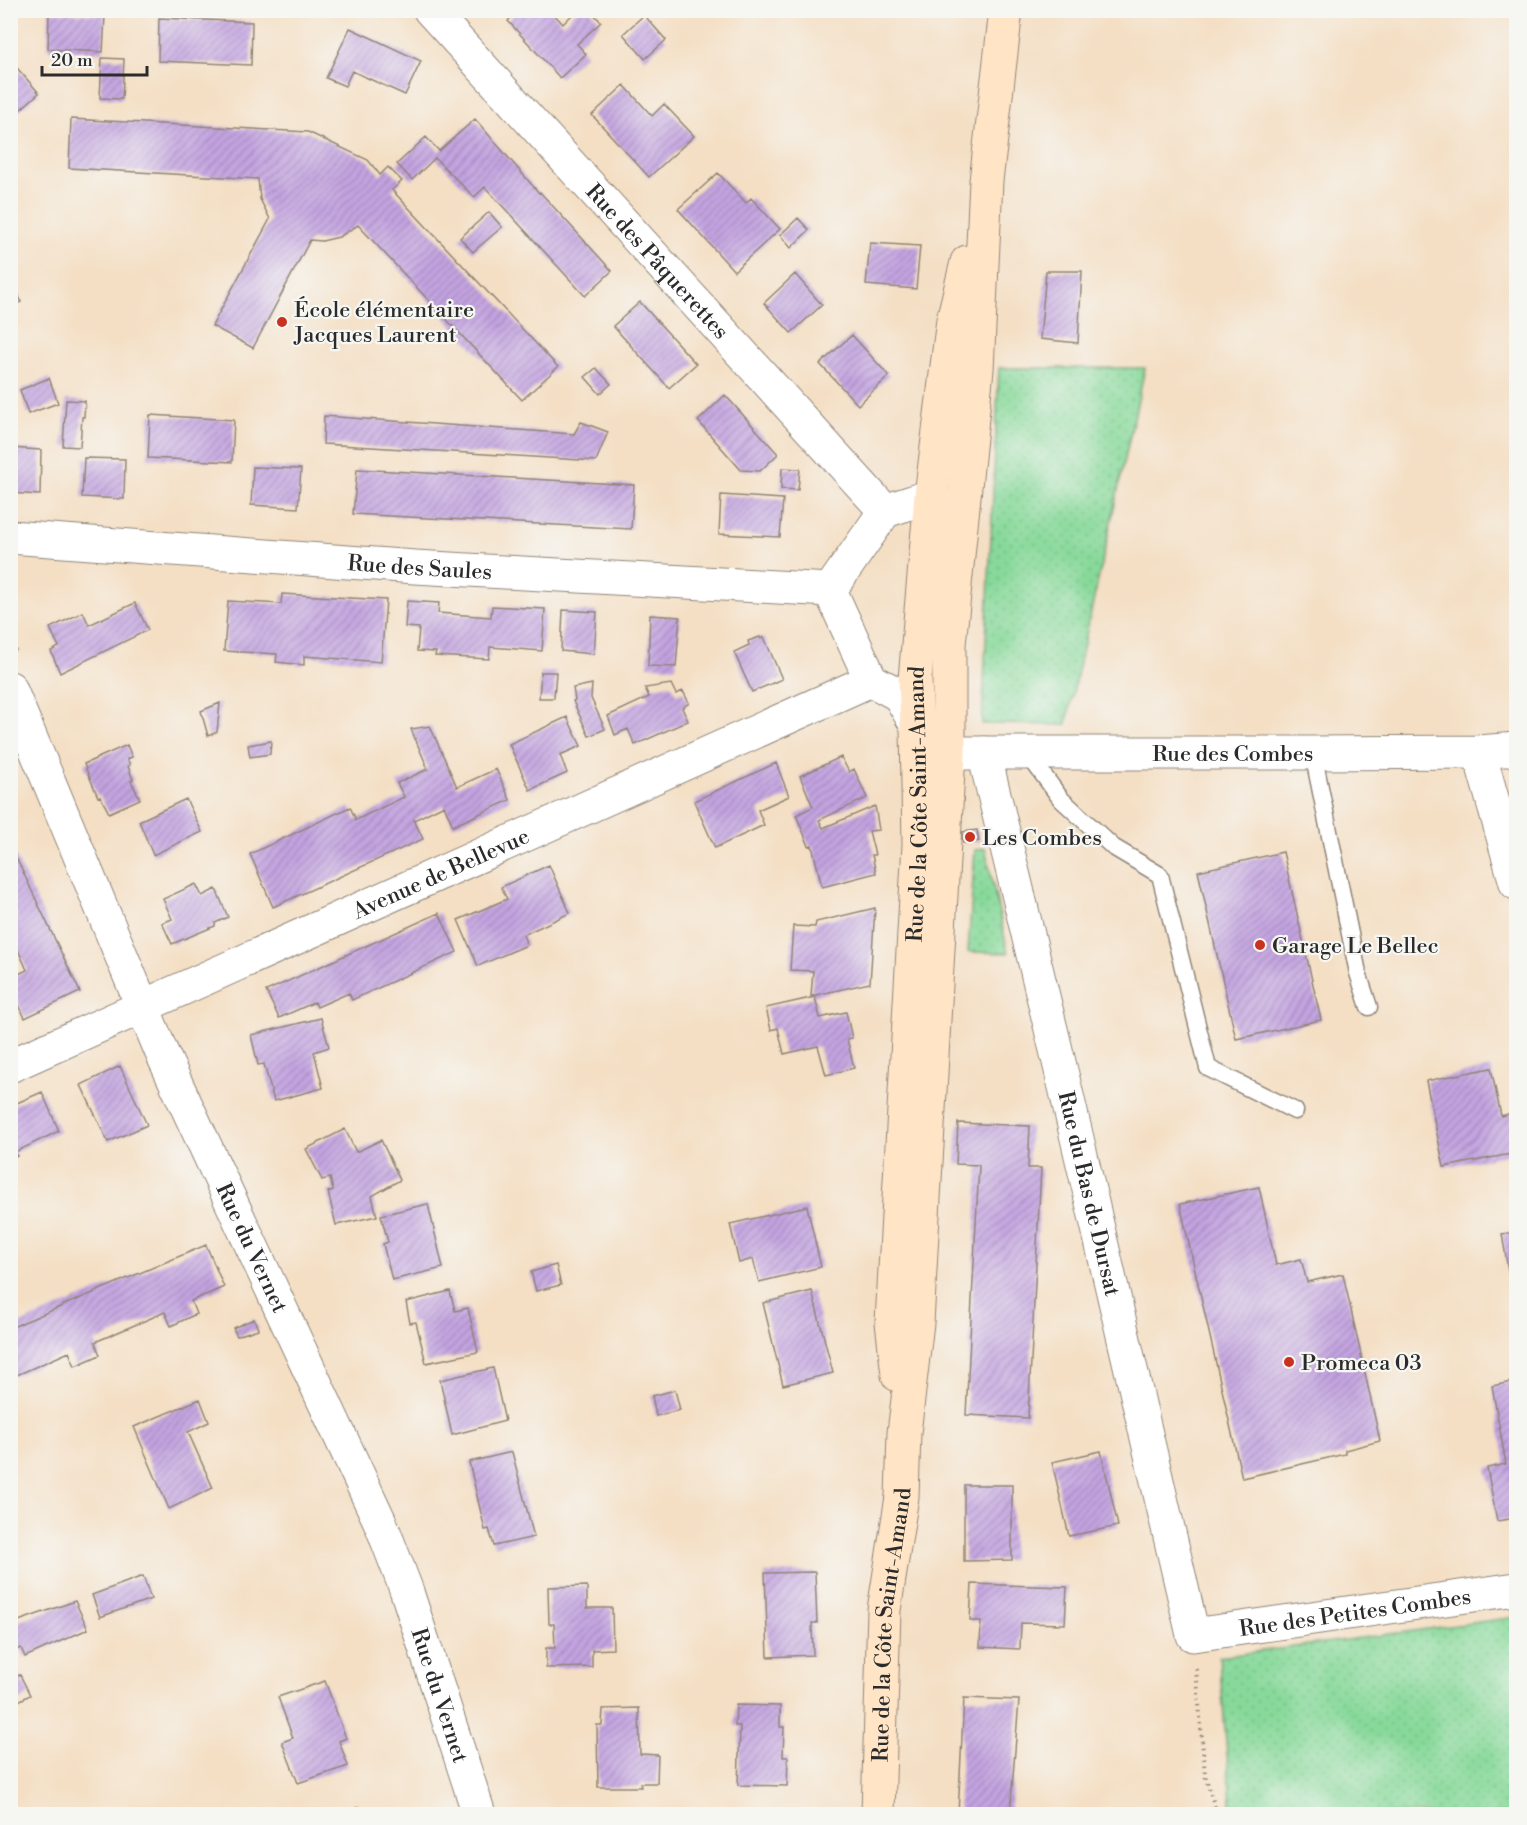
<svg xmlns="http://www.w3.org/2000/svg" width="1527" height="1825" viewBox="0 0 1527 1825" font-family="'Libre Bodoni',serif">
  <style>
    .grass { fill: url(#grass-dots); stroke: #598262; stroke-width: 1.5 }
    .building { fill: url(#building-hatch) }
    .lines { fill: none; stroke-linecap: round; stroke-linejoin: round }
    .service-casing { stroke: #908578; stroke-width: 19 }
    .minor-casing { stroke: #908578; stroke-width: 35 }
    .secondary-casing { stroke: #908578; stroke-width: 35 }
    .path { stroke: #908578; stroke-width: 4; stroke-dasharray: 1.5 4.5; stroke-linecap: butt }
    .service { stroke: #fff; stroke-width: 16 }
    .minor { stroke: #fff; stroke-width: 33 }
    .secondary { stroke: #ffe4c6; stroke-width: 33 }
    .poi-dot { fill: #c8321e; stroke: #f6f6f2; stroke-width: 2 }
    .labels { text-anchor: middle; stroke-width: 4.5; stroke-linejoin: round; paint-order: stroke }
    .street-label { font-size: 22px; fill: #2b2b2b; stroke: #f6f6f2 }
    .poi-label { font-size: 22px; fill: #2b2b2b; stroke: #f6f6f2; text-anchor: start }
  </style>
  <defs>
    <pattern id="grass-dots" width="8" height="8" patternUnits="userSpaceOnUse" patternTransform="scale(1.5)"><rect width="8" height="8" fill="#87d99a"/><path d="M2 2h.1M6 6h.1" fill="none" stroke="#75ba85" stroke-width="1.8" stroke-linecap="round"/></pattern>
    <pattern id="building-hatch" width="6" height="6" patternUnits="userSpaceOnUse" patternTransform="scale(1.5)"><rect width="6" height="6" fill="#c4a4e1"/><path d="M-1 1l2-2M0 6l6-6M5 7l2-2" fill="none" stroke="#9f86b7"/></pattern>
  </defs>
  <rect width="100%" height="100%" fill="#f6f6f2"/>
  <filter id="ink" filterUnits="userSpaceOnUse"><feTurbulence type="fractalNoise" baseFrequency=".0167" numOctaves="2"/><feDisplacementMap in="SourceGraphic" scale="12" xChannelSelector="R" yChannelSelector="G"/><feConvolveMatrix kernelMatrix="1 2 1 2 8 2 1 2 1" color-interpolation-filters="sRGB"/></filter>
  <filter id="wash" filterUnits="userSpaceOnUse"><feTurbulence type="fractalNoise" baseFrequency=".008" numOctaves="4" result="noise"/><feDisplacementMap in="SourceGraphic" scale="24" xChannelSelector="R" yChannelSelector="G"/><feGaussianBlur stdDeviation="1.35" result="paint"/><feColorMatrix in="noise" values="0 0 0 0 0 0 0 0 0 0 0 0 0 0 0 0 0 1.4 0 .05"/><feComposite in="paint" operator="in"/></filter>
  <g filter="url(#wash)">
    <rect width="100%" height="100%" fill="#f4dfc4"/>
    <path class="grass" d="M 999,368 L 1145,368 L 1066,725 L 982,724 Z
      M 985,848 L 1008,953 L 968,952 L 975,850 Z
      M 1516,1617 L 1516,1814 L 1232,1814 L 1219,1657 Z"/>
    <g id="blocks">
      <path class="building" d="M 518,10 L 550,10 L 563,24 L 577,10 L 590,10 L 601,22 L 577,44 L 586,54 L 560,78 L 508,21 Z
        M 49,12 L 105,15 L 103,52 L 48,49 Z
        M 644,15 L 666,40 L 645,59 L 623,34 Z
        M 159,18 L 252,22 L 251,65 L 158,61 Z
        M 350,28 L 421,61 L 405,95 L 352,71 L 345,86 L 326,78 Z
        M 102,58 L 124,59 L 122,99 L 100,98 Z
        M 10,60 L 39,93 L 10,119 Z
        M 624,85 L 652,116 L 664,104 L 694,136 L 649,177 L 592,115 Z
        M 71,119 L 308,132 L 368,160 L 380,175 L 388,167 L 402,181 L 392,190 L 558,367 L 522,400 L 358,225 L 339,237 L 322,241 L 310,240 L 253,348 L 212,326 L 270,219 L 260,199 L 258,179 L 69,168 Z
        M 475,119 L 539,193 L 540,192 L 612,271 L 585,296 L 485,187 L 474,197 L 435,158 L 412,180 L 397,164 L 426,137 L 439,151 Z
        M 718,173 L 746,203 L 751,198 L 780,229 L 734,271 L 678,209 Z
        M 489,212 L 502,227 L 473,252 L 460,238 Z
        M 798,218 L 809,230 L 791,248 L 780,235 Z
        M 870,243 L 920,246 L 916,289 L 866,285 Z
        M 1046,271 L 1082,271 L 1078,343 L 1040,339 Z
        M 795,274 L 822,305 L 791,333 L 764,303 Z
        M 14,282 L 21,302 L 10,306 L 10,284 Z
        M 640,302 L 696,364 L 669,388 L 613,326 Z
        M 852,335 L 889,376 L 858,405 L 820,364 Z
        M 596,368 L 611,384 L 600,394 L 585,377 Z
        M 49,378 L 58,403 L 28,414 L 20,390 Z
        M 725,395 L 778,454 L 760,471 L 741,470 L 698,421 Z
        M 66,400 L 85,401 L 84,417 L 82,417 L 80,447 L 63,446 Z
        M 150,415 L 234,420 L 232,462 L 148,458 Z
        M 324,416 L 574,434 L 581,422 L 608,432 L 596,461 L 323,444 Z
        M 10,448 L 41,450 L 40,495 L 10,493 Z
        M 84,458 L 125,459 L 124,499 L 82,497 Z
        M 253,467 L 301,469 L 298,508 L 251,505 Z
        M 782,468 L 800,469 L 798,490 L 781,489 Z
        M 357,469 L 634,485 L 631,529 L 353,514 Z
        M 721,495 L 783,499 L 780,537 L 719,534 Z
        M 282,594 L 386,600 L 381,662 L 304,656 L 304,665 L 276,662 L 277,654 L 224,651 L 228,601 L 281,604 Z
        M 407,601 L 439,603 L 438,613 L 491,617 L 492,606 L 545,609 L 542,651 L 490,647 L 489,659 L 435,656 L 436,652 L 417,651 L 419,628 L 405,627 Z
        M 135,603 L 148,630 L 60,673 L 51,651 L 59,647 L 50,628 L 83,612 L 89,625 Z
        M 563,610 L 597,612 L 594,654 L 561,651 Z
        M 650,615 L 680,617 L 676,667 L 648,666 Z
        M 760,637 L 761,639 L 764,637 L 782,679 L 752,692 L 734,652 L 749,645 L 748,641 Z
        M 541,672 L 556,672 L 554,698 L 539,698 Z
        M 592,684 L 591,698 L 605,729 L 589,736 L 573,701 L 575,700 L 573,688 Z
        M 671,684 L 676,694 L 683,691 L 689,703 L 682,708 L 688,721 L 635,745 L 628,729 L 615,735 L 608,716 L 649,697 L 645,688 Z
        M 220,703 L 217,732 L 208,736 L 201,711 Z
        M 567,717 L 581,746 L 560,755 L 567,773 L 530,790 L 509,744 Z
        M 430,726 L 457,787 L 496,769 L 510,800 L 453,826 L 444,805 L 414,820 L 423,839 L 273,907 L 250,854 L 350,807 L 356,820 L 404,797 L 397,783 L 428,769 L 411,729 Z
        M 271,741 L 270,754 L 250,757 L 248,745 Z
        M 127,745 L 132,757 L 127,759 L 130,765 L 128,766 L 133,780 L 131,781 L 140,799 L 109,813 L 100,796 L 98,797 L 84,764 Z
        M 841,757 L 849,772 L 854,769 L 867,798 L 819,820 L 823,828 L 875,806 L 879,830 L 869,831 L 875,855 L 872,855 L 876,873 L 822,887 L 812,845 L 809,846 L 796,815 L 813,807 L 800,776 Z
        M 776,763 L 789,796 L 758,810 L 764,825 L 715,848 L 694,801 Z
        M 186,799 L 202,832 L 153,855 L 139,821 Z
        M 977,830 L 979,841 L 963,843 L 962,832 Z
        M 10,845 L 80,992 L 25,1018 L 10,986 L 10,978 L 27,970 L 10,932 L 10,922 L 17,919 L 10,904 Z
        M 1283,852 L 1321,1020 L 1236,1039 L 1198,871 Z
        M 549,865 L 570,913 L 523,935 L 527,945 L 478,966 L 458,920 L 507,899 L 501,887 Z
        M 196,884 L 202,896 L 216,889 L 228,917 L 215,923 L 215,926 L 172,944 L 162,923 L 172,919 L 163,899 Z
        M 875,908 L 870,983 L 811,996 L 813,971 L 790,970 L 793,926 L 815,927 L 816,922 Z
        M 439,913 L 457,952 L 352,1000 L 349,993 L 317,1007 L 315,1002 L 279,1018 L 266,991 Z
        M 815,997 L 820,1018 L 846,1012 L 852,1038 L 847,1039 L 854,1068 L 826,1075 L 818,1046 L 784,1054 L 778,1028 L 771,1030 L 766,1008 Z
        M 321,1018 L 329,1047 L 314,1052 L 323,1088 L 274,1101 L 264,1064 L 258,1065 L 251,1035 Z
        M 120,1066 L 147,1125 L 108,1142 L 81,1085 Z
        M 1491,1068 L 1501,1116 L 1516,1112 L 1516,1153 L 1444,1167 L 1426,1081 Z
        M 42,1092 L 59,1131 L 15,1152 L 17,1156 L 10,1159 L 10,1106 Z
        M 958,1123 L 1030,1126 L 1028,1168 L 1041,1168 L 1028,1418 L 966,1415 L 979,1165 L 956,1164 Z
        M 345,1129 L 356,1152 L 381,1140 L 400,1180 L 372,1196 L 377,1216 L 336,1225 L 328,1192 L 333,1190 L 330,1178 L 322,1180 L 306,1149 Z
        M 1259,1187 L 1276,1265 L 1301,1259 L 1307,1282 L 1343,1274 L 1380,1441 L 1345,1450 L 1345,1454 L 1242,1478 L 1180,1204 Z
        M 428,1204 L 443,1268 L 392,1280 L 383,1244 L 388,1242 L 381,1215 Z
        M 807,1206 L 821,1267 L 759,1282 L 753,1259 L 739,1263 L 730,1224 Z
        M 1516,1232 L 1516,1311 L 1515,1311 L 1502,1234 Z
        M 206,1245 L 224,1287 L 191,1301 L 196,1314 L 171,1326 L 165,1312 L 95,1342 L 100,1355 L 75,1366 L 69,1352 L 10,1378 L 10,1328 Z
        M 556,1265 L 561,1285 L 536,1291 L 531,1272 Z
        M 450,1291 L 455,1311 L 468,1308 L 478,1352 L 426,1363 L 416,1322 L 410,1323 L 406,1302 Z
        M 812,1291 L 833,1373 L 783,1385 L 763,1303 Z
        M 254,1319 L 258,1329 L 237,1336 L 233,1328 Z
        M 493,1368 L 505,1421 L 452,1435 L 440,1380 Z
        M 1516,1381 L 1516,1518 L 1497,1521 L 1487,1468 L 1506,1464 L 1492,1386 Z
        M 675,1390 L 680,1410 L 656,1416 L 652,1396 Z
        M 200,1399 L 209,1422 L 188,1432 L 213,1488 L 169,1509 L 134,1427 Z
        M 1101,1451 L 1118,1526 L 1069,1536 L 1052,1462 Z
        M 512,1452 L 534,1537 L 494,1546 L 489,1529 L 485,1530 L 469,1462 Z
        M 964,1485 L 1012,1485 L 1012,1560 L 964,1561 Z
        M 815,1572 L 817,1623 L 812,1623 L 813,1655 L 768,1657 L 765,1573 Z
        M 143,1576 L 151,1599 L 100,1617 L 92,1595 Z
        M 972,1584 L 1067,1587 L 1065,1624 L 1021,1623 L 1020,1649 L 980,1647 L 981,1621 L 970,1621 Z
        M 587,1586 L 587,1608 L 612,1608 L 613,1649 L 592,1650 L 592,1667 L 546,1668 L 546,1648 L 555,1648 L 554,1624 L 549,1624 L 548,1587 Z
        M 75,1601 L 88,1629 L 25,1657 L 21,1648 L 10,1652 L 10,1624 Z
        M 11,1661 L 17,1676 L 20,1675 L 30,1695 L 11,1705 Z
        M 325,1681 L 346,1738 L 339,1741 L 348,1766 L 298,1783 L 282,1742 L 293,1738 L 278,1697 Z
        M 964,1698 L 1019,1700 L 1010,1814 L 958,1814 Z
        M 736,1705 L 780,1706 L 780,1727 L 784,1727 L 783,1757 L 788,1757 L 787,1786 L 738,1785 L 740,1726 L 735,1726 Z
        M 639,1708 L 640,1754 L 658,1755 L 657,1783 L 640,1783 L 641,1787 L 598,1787 L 597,1725 L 602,1725 L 603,1709 Z
        M 359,1807 L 361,1810 L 357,1810 L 359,1814 L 341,1814 Z"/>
    </g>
  </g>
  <g filter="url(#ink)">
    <use href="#blocks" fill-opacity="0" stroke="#908578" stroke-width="1.5"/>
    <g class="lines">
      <g class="service-casing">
        <path id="service" d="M 1027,753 L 1061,799 L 1113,847 L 1160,875 L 1208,1068 L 1295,1111
          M 1313,753 L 1358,973 L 1369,1007"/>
      </g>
      <g class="minor-casing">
        <g id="minor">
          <path id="s1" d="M 430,10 L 885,511"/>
          <path id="s2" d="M 943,519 L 944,515 L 931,496 L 885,511 L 830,590 L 871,680 L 899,695 L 917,726 L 949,753 L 1313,753 L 1479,752 L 1516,749"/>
          <path id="s3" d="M 10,537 L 415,567 L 830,590"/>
          <path id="s4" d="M 10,688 L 161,1051 L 381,1524 L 406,1589 L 479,1814"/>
          <path d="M 1479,752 L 1516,883"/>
          <path id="s5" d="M 984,753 L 1065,1087 L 1193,1635 L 1516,1589"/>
          <path id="s6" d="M 10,1066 L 871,680"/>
        </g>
      </g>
      <g class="secondary-casing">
        <g id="secondary">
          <path id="s7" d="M 898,1375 L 892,1322 L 919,844 L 917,726 L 915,679 L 931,496 L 947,366 L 953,320 L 967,262"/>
          <path id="s8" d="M 878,1814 L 884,1610 L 902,1497 L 904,1433 L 917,1323 L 949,753 L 949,644 L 977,369 L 986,181 L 1006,10"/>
        </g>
      </g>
      <path class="path" d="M 10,639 L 17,655
        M 1196,1669 L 1205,1775 L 1217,1814"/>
      <use href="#service" class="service"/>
      <use href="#minor" class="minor"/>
      <use href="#secondary" class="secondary"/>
    </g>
  </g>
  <g class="poi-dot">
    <circle cx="282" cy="322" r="6"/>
    <circle cx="970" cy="837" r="6"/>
    <circle cx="1260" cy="945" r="6"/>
    <circle cx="1289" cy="1362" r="6"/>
  </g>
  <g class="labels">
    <g class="street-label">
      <text dy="8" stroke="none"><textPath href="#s1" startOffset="339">Rue des Pâquerettes</textPath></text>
      <text dy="8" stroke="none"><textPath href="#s3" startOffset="411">Rue des Saules</textPath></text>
      <text dy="8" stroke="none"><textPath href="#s2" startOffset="664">Rue des Combes</textPath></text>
      <text dy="8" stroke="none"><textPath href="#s7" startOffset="572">Rue de la Côte Saint-Amand</textPath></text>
      <text dy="8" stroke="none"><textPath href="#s6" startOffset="472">Avenue de Bellevue</textPath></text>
      <text dy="8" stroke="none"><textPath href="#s5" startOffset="453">Rue du Bas de Dursat</textPath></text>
      <text dy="8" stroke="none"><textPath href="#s4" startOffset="610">Rue du Vernet</textPath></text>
      <text dy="8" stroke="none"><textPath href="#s5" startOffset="1070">Rue des Petites Combes</textPath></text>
      <text dy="8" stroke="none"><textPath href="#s8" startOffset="190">Rue de la Côte Saint-Amand</textPath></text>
      <text dy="8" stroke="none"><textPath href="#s4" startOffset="1096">Rue du Vernet</textPath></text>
    </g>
    <g class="poi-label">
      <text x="294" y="317">École élémentaire<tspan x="294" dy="25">Jacques Laurent</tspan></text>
      <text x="982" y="845">Les Combes</text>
      <text x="1272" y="953">Garage Le Bellec</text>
      <text x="1301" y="1370">Promeca 03</text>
    </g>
  </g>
  <rect width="1527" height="1825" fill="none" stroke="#f6f6f2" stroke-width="36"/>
  <path d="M42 66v9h105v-9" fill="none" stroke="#2b2b2b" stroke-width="3"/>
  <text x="51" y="66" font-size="18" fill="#2b2b2b" stroke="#f6f6f2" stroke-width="4.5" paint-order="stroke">20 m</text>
</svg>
